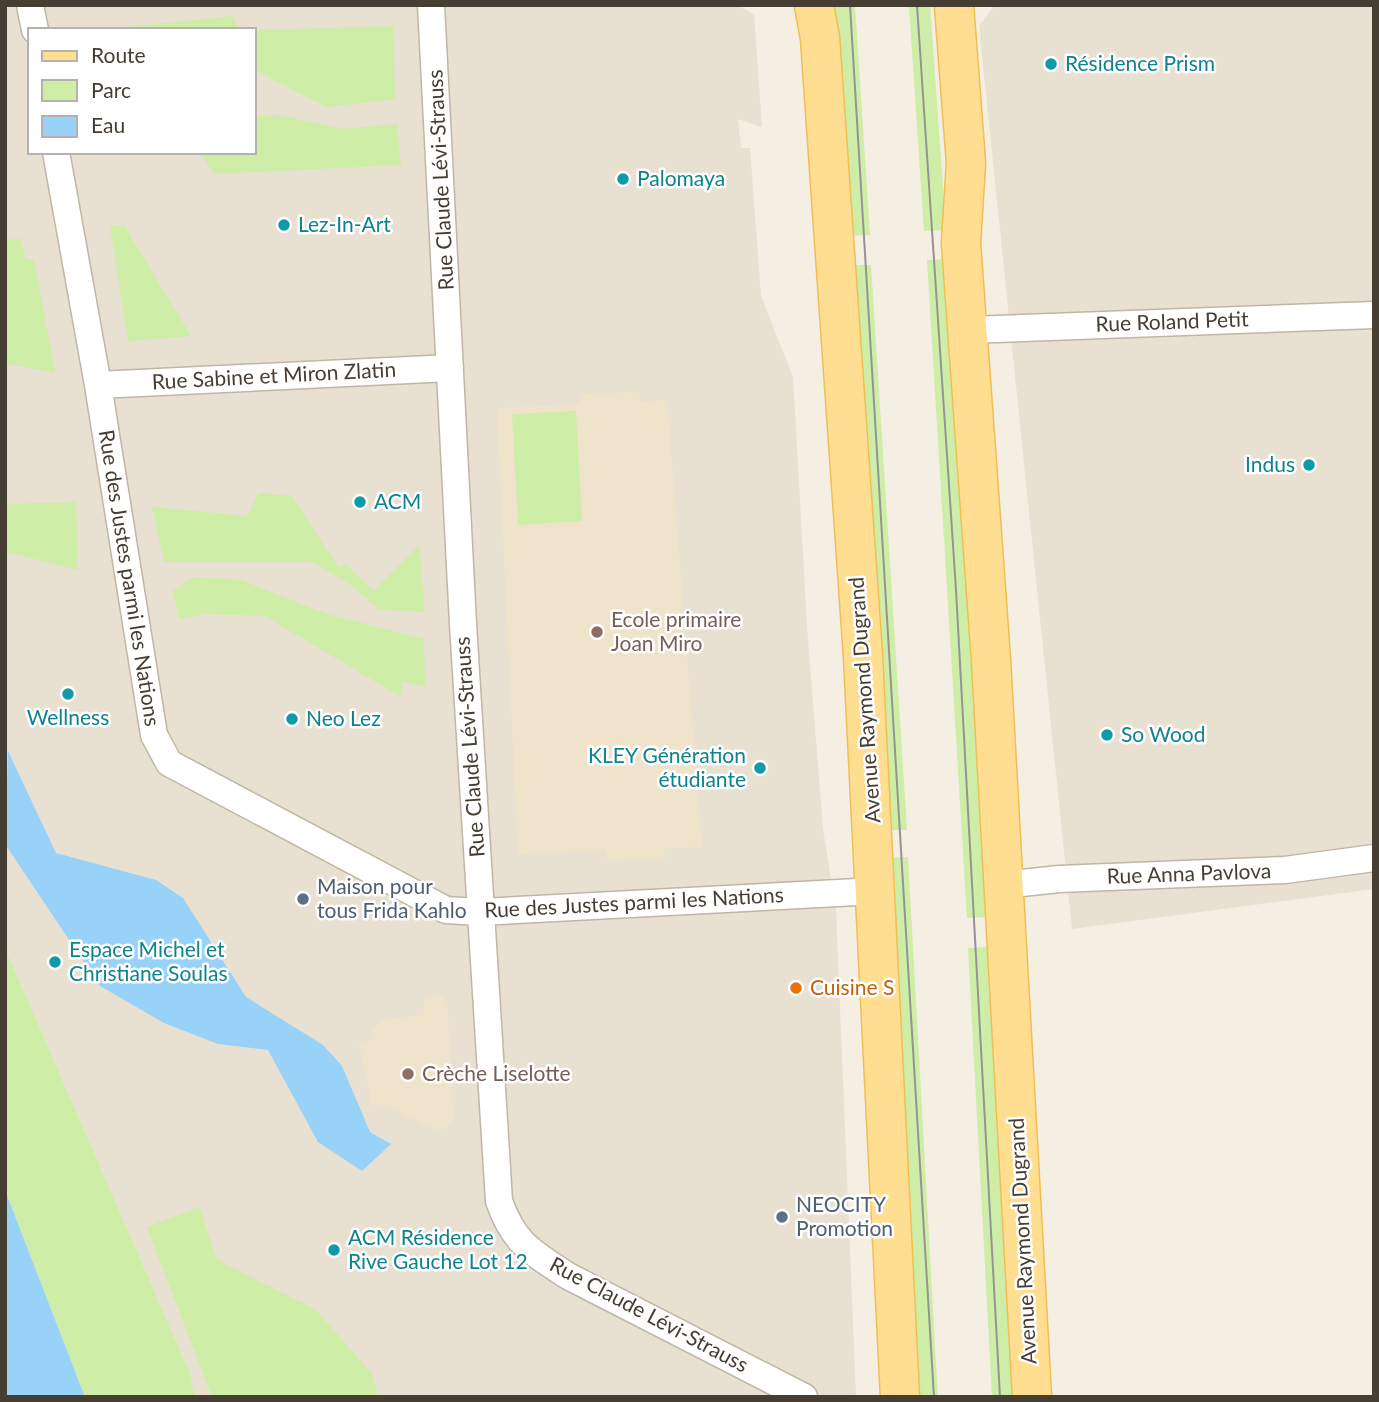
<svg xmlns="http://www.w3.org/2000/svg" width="1379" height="1402" viewBox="0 0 1379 1402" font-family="Lato,sans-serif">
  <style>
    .residential { fill: #e8e0d0; fill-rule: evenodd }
    .education { fill: #efe4cb }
    .green { fill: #ceeda7 }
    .water { fill: #98d2f8 }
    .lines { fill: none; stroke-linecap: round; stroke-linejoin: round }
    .minor-casing { stroke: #c0b6a5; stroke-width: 29 }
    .primary-casing { stroke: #f0bf54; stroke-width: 41 }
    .minor { stroke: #fff; stroke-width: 26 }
    .primary { stroke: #ffde91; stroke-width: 38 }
    .tram { stroke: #949494; stroke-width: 2 }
    .culture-dot { fill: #0f9aa8; stroke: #fff; stroke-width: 2.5 }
    .education-dot { fill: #8d6e63; stroke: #fff; stroke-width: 2.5 }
    .service-dot { fill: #5c6f8a; stroke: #fff; stroke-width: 2.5 }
    .food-dot { fill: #e8710a; stroke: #fff; stroke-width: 2.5 }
    .labels { text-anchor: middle; stroke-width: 5; stroke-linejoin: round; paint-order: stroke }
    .culture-label { font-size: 21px; fill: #0d838f; stroke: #fff; text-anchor: start }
    .street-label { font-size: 21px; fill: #463e33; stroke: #fff }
    .education-label { font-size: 21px; fill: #785e54; stroke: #fff; text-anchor: start }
    .service-label { font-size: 21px; fill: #4e5e75; stroke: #fff; text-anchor: start }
    .food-label { font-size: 21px; fill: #c56008; stroke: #fff; text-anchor: start }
  </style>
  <rect width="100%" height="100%" fill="#f4eee3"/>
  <path class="residential" d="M 5,5 L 738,5 L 754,15 L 762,127 L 738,119 L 741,148 L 750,148 L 761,296 L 793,377 L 807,627 L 823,829 L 836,911 L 856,1397 L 195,1397 L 189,1371 L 5,948 ZM 30,30 L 254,30 L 254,152 L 30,152 Z
    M 995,5 L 1374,5 L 1374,889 L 1072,929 L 979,26 Z"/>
  <path class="education" d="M 639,392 L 640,402 L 667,400 L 702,847 L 664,848 L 666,859 L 607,860 L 606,850 L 518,854 L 497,408 L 581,404 L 581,394 Z
    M 441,996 L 447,1000 L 454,1120 L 445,1128 L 435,1130 L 385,1105 L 372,1105 L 359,1043 L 373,1040 L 372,1031 L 382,1020 L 424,1015 L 424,997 Z"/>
  <path class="green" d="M 830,5 L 855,5 L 870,235 L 848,236 Z
    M 909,5 L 930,5 L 946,230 L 924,231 Z
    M 232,16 L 239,30 L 99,30 Z
    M 393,26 L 395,99 L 327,107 L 254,70 L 254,30 Z
    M 279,115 L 342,129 L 397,124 L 401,165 L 214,174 L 200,152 L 254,152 L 254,116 Z
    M 124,225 L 191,336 L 128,341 L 110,226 Z
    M 21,239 L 26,259 L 34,259 L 55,372 L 5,364 L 5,240 Z
    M 948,259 L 988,917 L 967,918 L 927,260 Z
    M 850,265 L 871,265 L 907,830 L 886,830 Z
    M 576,411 L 582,521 L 518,525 L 512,414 Z
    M 259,493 L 292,496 L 339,568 L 345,564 L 374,591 L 419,545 L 425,612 L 378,609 L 351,585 L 313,562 L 164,562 L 152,507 L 247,516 Z
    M 76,502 L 78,570 L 5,551 L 5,504 Z
    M 195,577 L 241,580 L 327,614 L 424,639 L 425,687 L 402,681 L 401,697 L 265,616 L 204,614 L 179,619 L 173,590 Z
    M 908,857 L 936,1364 L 938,1397 L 914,1397 L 886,858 Z
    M 990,947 L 1013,1397 L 992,1397 L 968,948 Z
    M 5,948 L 189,1371 L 195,1397 L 85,1397 L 5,1190 Z
    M 199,1207 L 217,1260 L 315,1309 L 373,1375 L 378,1397 L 212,1397 L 147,1227 Z"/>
  <path class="water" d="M 8,751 L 56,853 L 156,880 L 183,898 L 246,997 L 323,1045 L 342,1066 L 370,1132 L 391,1144 L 362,1171 L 318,1142 L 268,1050 L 218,1044 L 164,1023 L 100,986 L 5,844 Z
    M 5,1190 L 85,1397 L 5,1397 Z"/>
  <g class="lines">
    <g class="minor-casing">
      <path id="minor" d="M 30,5 L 35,30
        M 431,5 L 463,624 L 499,1201 C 514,1244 532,1252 568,1276 L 804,1397
        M 56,152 L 98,385 L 154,735 L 169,763 L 446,910 L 480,912 L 876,891
        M 969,330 L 1374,315
        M 98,385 L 450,368
        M 1003,885 L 1059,879 L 1285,870 L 1374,858"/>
    </g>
    <g class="primary-casing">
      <path id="primary" d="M 814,5 L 820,38 L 863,656 L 900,1397
        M 954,5 L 966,163 L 961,243 L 991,660 L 1032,1397"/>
    </g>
    <use href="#minor" class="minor"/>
    <use href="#primary" class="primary"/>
    <path class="tram" d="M 850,5 L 934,1397
      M 917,5 L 956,590 L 1000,1397"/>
  </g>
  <g class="culture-dot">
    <circle cx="1051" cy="64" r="7"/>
    <circle cx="623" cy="179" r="7"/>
    <circle cx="284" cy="225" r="7"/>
    <circle cx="1309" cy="465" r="7"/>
    <circle cx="360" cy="502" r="7"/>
    <circle cx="68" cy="694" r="7"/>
    <circle cx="292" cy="719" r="7"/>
    <circle cx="1107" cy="735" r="7"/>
    <circle cx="760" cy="768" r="7"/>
    <circle cx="55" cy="962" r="7"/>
    <circle cx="334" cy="1250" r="7"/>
  </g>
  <g class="education-dot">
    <circle cx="597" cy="632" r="7"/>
    <circle cx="408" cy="1074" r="7"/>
  </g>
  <g class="service-dot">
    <circle cx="303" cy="899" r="7"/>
    <circle cx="782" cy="1217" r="7"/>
  </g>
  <circle class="food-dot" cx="796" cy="988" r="7"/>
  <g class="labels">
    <g class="culture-label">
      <text x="1065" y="71">Résidence Prism</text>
      <text x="637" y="186">Palomaya</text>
      <text x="298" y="232">Lez-In-Art</text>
      <text x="1295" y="472" text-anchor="end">Indus</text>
      <text x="374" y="509">ACM</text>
      <text x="68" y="725" text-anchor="middle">Wellness</text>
      <text x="306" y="726">Neo Lez</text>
      <text x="1121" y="742">So Wood</text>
      <text x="746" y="763" text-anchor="end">KLEY Génération<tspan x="746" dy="24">étudiante</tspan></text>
      <text x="69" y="957">Espace Michel et<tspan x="69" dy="24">Christiane Soulas</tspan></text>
      <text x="348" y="1245">ACM Résidence<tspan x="348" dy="24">Rive Gauche Lot 12</tspan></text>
    </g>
    <g class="street-label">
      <text transform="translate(441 180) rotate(-93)" y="7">Rue Claude Lévi-Strauss</text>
      <text transform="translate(1172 322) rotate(-2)" y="7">Rue Roland Petit</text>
      <text transform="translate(274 376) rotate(-3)" y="7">Rue Sabine et Miron Zlatin</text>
      <text transform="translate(129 578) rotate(81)" y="7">Rue des Justes parmi les Nations</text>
      <text transform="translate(865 700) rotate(-94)" y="7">Avenue Raymond Dugrand</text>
      <text transform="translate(470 747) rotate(-94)" y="7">Rue Claude Lévi-Strauss</text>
      <text transform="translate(1189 874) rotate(-2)" y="7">Rue Anna Pavlova</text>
      <text transform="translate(634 903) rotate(-3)" y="7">Rue des Justes parmi les Nations</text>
      <text transform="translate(1023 1241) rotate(-93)" y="7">Avenue Raymond Dugrand</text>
      <text transform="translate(649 1315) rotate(28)" y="7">Rue Claude Lévi-Strauss</text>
    </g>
    <g class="education-label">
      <text x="611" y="627">Ecole primaire<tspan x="611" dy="24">Joan Miro</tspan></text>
      <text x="422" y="1081">Crèche Liselotte</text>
    </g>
    <g class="service-label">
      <text x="317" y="894">Maison pour<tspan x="317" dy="24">tous Frida Kahlo</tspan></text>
      <text x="796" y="1212">NEOCITY<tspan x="796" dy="24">Promotion</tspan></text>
    </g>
    <g class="food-label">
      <text x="810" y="995">Cuisine S</text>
    </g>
  </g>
  <rect width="1379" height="1402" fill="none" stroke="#463e33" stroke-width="14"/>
  <rect x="28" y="28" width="228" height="126" fill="#ffffff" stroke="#b5b2ad" stroke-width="2"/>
  <rect x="42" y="51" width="35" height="10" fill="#ffde91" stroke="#b5b2ad" stroke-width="2"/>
  <text x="91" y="63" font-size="21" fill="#463e33">Route</text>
  <rect x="42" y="80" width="35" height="21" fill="#ceeda7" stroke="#b5b2ad" stroke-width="2"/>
  <text x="91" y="98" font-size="21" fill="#463e33">Parc</text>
  <rect x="42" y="116" width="35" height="21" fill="#98d2f8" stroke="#b5b2ad" stroke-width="2"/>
  <text x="91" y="133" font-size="21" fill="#463e33">Eau</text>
</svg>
